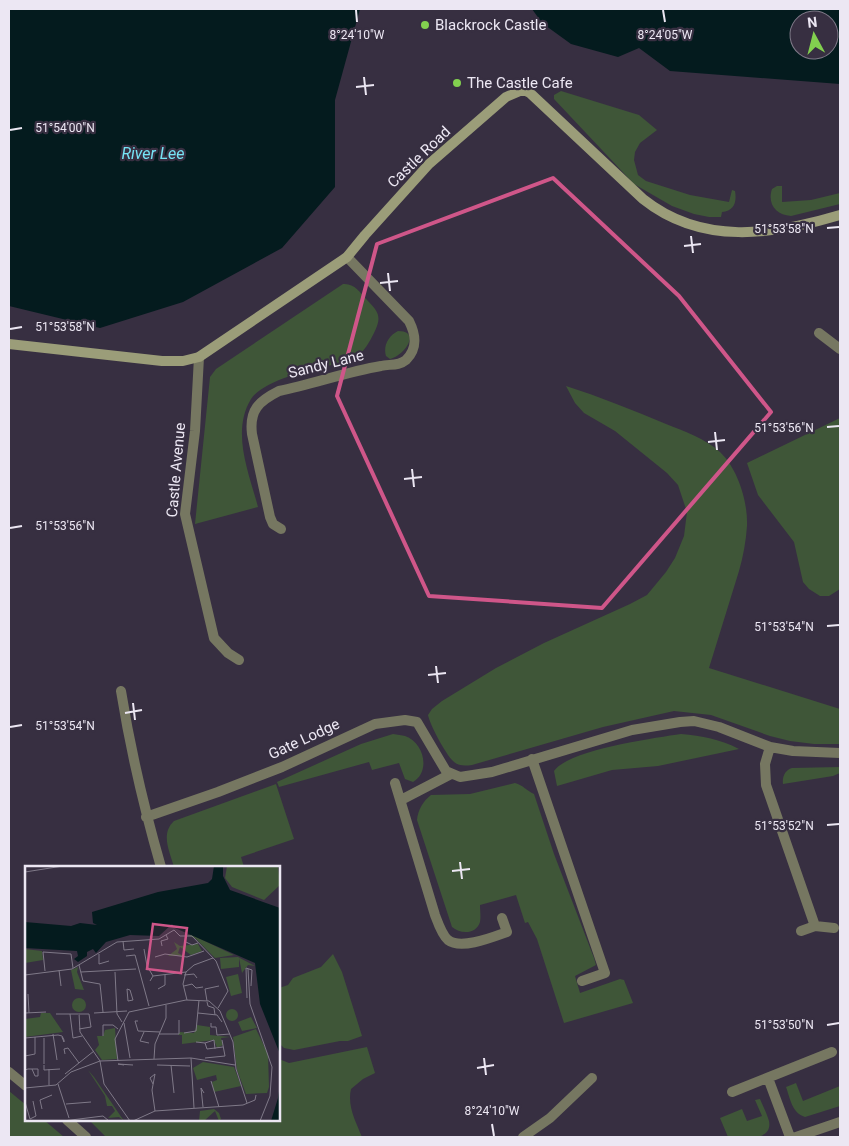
<svg xmlns="http://www.w3.org/2000/svg" width="849" height="1146" viewBox="0 0 849 1146" font-family="Roboto,sans-serif">
  <style>
    .green { fill: #3f5638 }
    .water { fill: #041b1e; fill-rule: evenodd }
    .lines { fill: none; stroke-linecap: round; stroke-linejoin: round }
    .street { stroke: #767761; stroke-width: 10 }
    .secondary { stroke: #9b9d79; stroke-width: 10 }
    .marked { fill: none; stroke: #cf5689; stroke-width: 4; stroke-linejoin: round }
    .ticks { fill: none; stroke: #ece7f3; stroke-width: 2 }
    .poi-dot { fill: #82d04f; stroke: #372f41; stroke-width: 2 }
    .labels { text-anchor: middle; stroke-width: 4.5; stroke-linejoin: round; paint-order: stroke }
    .poi-label { font-size: 15px; fill: #ece7f3; stroke: #372f41; text-anchor: start }
    .street-label { font-size: 15px; fill: #ece7f3; stroke: #372f41 }
    .water-label { font-size: 16px; font-style: italic; fill: #76e4f5; stroke: #372f41 }
    .inset-road { fill: none; stroke: #7f7988; stroke-width: 1 }
    .view { fill: #cf5689; fill-opacity: 0.15; stroke: #cf5689; stroke-width: 2.5 }
    .inset-edge { fill: none; stroke: #ece7f3; stroke-width: 2.5 }
    .ticks-label { font-size: 12px; text-anchor: middle; fill: #ece7f3; stroke: #372f41; stroke-width: 4.5; stroke-linejoin: round; paint-order: stroke }
  </style>
  <rect width="100%" height="100%" fill="#372f41"/>
  <path class="green" d="M 561,91 L 639,115 L 657,130 L 640,143 L 635,152 L 634,160 L 638,175 L 646,181 L 690,195 L 729,202 L 732,190 L 735,191 C 737,202 734,211 722,212 L 721,217 L 709,217 L 694,214 L 672,206 L 634,184 L 554,99 L 554,95 Z
    M 777,186 L 782,186 L 782,202 L 811,200 L 840,193 L 840,204 L 791,216 C 776,215 767,204 772,189 Z
    M 343,284 C 354,283 360,292 367,300 C 379,312 382,317 374,333 C 370,341 364,352 356,357 C 347,363 336,364 327,366 C 306,371 263,381 251,399 C 231,432 249,473 258,507 L 195,524 L 210,377 L 216,369 Z
    M 398,331 C 422,331 404,356 390,359 L 386,356 C 383,346 388,336 398,331 Z
    M 566,386 C 600,397 633,410 666,424 C 684,431 706,439 720,452 C 738,469 748,502 747,526 C 746,541 743,557 739,571 L 709,668 L 840,709 L 840,744 L 814,744 L 790,741 L 770,736 L 711,715 L 674,711 L 603,727 L 472,765 C 464,766 458,766 453,761 C 445,753 430,725 428,715 L 432,709 L 442,701 L 496,668 L 544,643 L 630,604 L 647,595 L 666,572 L 675,558 L 684,536 L 687,512 L 678,485 L 667,473 L 615,431 L 584,413 L 575,403 Z
    M 840,418 L 840,589 L 829,596 L 820,596 L 809,589 L 803,582 L 794,542 L 758,495 L 747,463 Z
    M 393,734 C 397,735 402,735 405,736 C 424,742 431,772 413,782 L 405,779 L 399,763 L 372,770 L 369,762 L 279,787 L 277,782 L 361,744 Z
    M 681,734 C 702,736 720,739 739,749 L 658,766 L 612,770 L 557,786 L 554,771 C 568,750 654,738 681,734 Z
    M 840,767 L 840,773 L 833,776 L 783,784 C 782,777 785,770 792,768 Z
    M 515,783 C 523,785 527,791 534,794 L 554,854 L 594,958 L 596,965 L 575,976 L 580,993 L 620,979 L 624,980 L 633,1003 L 564,1023 L 537,939 L 528,922 L 525,923 L 516,895 L 480,905 C 480,910 481,917 480,922 C 476,935 460,934 452,927 L 417,820 C 418,810 423,801 431,795 L 470,794 Z
    M 276,784 L 294,839 L 241,857 L 244,867 L 174,867 C 170,852 160,834 174,821 Z
    M 333,954 L 342,972 L 362,1036 L 348,1041 L 340,1041 L 294,1050 L 284,1048 L 279,1043 L 279,988 L 288,985 L 293,978 L 321,967 Z
    M 367,1047 L 375,1073 L 363,1079 L 351,1089 C 347,1106 356,1122 362,1137 L 106,1137 L 89,1120 L 279,1120 L 279,1059 L 289,1063 Z
    M 796,1083 L 803,1101 L 840,1086 L 840,1106 L 805,1117 C 792,1113 790,1098 786,1087 Z
    M 9,1091 L 26,1105 L 26,1120 L 44,1120 L 64,1137 L 9,1137 Z
    M 760,1099 C 763,1106 767,1114 769,1121 C 773,1143 741,1137 728,1137 L 720,1118 L 742,1109 L 747,1121 L 762,1116 L 755,1100 Z"/>
  <path class="water" d="M 9,9 L 360,9 L 335,100 L 335,187 L 282,248 L 183,302 L 100,328 L 9,306 Z
    M 532,9 L 840,9 L 840,84 L 670,71 L 639,48 L 618,57 L 571,44 L 542,23 ZM 799,20 L 829,20 L 829,50 L 799,50 Z"/>
  <g class="lines">
    <path class="street" d="M 819,333 L 840,349
      M 199,357 L 195,431 L 185,514 L 214,638 L 228,653 L 239,660
      M 281,529 L 273,524 L 270,517 L 252,434 C 249,410 259,401 279,391 C 313,384 346,372 381,366 C 389,364 399,366 406,360 C 418,348 416,335 409,321 L 347,257
      M 121,691 C 131,753 144,808 161,867
      M 770,747 L 765,764 L 766,785 L 815,926
      M 532,759 L 605,973 L 582,981
      M 395,783 L 435,915 C 438,923 442,935 448,940 C 461,950 493,937 507,932 L 502,918
      M 401,800 L 451,774
      M 146,817 L 218,792 L 282,767 L 375,724 L 405,720 L 417,722 L 446,771 L 460,777 L 492,772 L 632,730 L 680,722 L 694,721 L 719,727 L 770,747 L 793,751 L 840,753
      M 801,931 L 815,926 L 834,928
      M 9,1072 L 26,1086
      M 768,1078 L 790,1137
      M 732,1092 L 832,1052
      M 67,1120 L 86,1137
      M 523,1137 L 550,1118 L 592,1078
      M 796,1137 L 840,1122"/>
    <path class="secondary" d="M 9,344 L 162,361 L 183,361 L 199,357 L 347,257 L 365,235 L 429,164 L 506,97 L 520,91 L 526,91 L 530,93 L 643,199 C 702,246 773,235 840,215"/>
  </g>
  <path class="marked" d="M 553,178 L 679,296 L 771,412 L 602,608 L 429,596 L 337,396 L 377,244 Z"/>
  <path class="ticks" d="M 356,10 L 357,22M 663,10 L 665,22M 364,77 L 366,95M 356,87 L 374,85M 10,130 L 22,128M 827,228 L 839,227M 691,236 L 693,253M 684,246 L 701,244M 388,273 L 390,291M 380,283 L 398,281M 10,329 L 22,327M 827,427 L 839,426M 715,432 L 717,450M 708,442 L 725,440M 412,469 L 414,487M 404,479 L 422,477M 10,528 L 22,526M 827,626 L 839,625M 436,666 L 438,683M 428,675 L 446,673M 133,703 L 135,720M 125,713 L 142,710M 10,727 L 22,725M 827,825 L 839,824M 460,862 L 462,879M 452,871 L 470,869M 827,1025 L 839,1023M 484,1058 L 486,1075M 477,1068 L 494,1065M 492,1124 L 494,1136"/>
  <g class="poi-dot">
    <circle cx="425" cy="25" r="5"/>
    <circle cx="457" cy="83" r="5"/>
  </g>
  <g class="labels">
    <g class="poi-label">
      <text x="435" y="30">Blackrock Castle</text>
      <text x="467" y="88">The Castle Cafe</text>
    </g>
    <g class="street-label">
      <text transform="translate(419 157) rotate(-44)" y="5">Castle Road</text>
      <text transform="translate(326 364) rotate(-14)" y="5">Sandy Lane</text>
      <text transform="translate(176 470) rotate(-85)" y="5">Castle Avenue</text>
      <text transform="translate(304 739) rotate(-25)" y="5">Gate Lodge</text>
    </g>
    <g class="water-label">
      <text x="153" y="159">River Lee</text>
    </g>
  </g>
  <g transform="translate(25 866)">
    <rect width="255" height="255" fill="#372f41"/>
    <path d="M 202,0 L 253,0 L 255,19 L 239,34 L 207,21 L 200,12 ZM 162,69 L 167,69 L 209,89 L 190,92 L 171,73 ZM 149,76 L 155,80 L 173,78 L 177,85 L 166,89 L 155,81 L 153,87 L 159,90 L 143,90 L 152,83 ZM 0,83 L 17,85 L 18,94 L 0,97 ZM 213,91 L 230,100 L 223,99 L 217,107 L 214,92 L 214,101 L 196,103 L 195,92 ZM 53,101 L 52,106 L 59,124 L 50,123 L 46,104 ZM 213,108 L 217,127 L 206,130 L 201,111 ZM47 139a7 7 0 1 1 14 0a7 7 0 1 1-14 0ZM201 149a6 6 0 1 1 12 0a6 6 0 1 1-12 0ZM 16,147 L 25,147 L 38,166 L 0,171 L 0,153 L 15,151 ZM 226,151 L 232,162 L 217,165 L 213,156 ZM 172,159 L 185,161 L 185,169 L 205,171 L 196,172 L 198,179 L 192,182 L 189,174 L 157,178 L 157,169 L 153,169 L 155,166 L 169,167 ZM 90,162 L 92,193 L 77,194 L 70,184 L 74,179 L 72,170 L 78,170 L 80,164 ZM 231,163 L 243,188 L 244,221 L 242,227 L 221,228 L 212,204 L 208,171 ZM 178,196 L 209,201 L 216,220 L 189,226 L 187,216 L 192,214 L 191,209 L 172,214 L 168,202 ZM 63,204 L 69,211 L 99,255 L 94,251 L 83,252 L 90,245 L 87,240 L 82,240 L 80,230 ZM 189,243 L 194,247 L 196,253 L 194,255 L 190,245 L 179,255 L 174,255 L 175,245 Z" fill="#3f5638"/>
    <path d="M 189,0 L 198,0 L 198,10 L 205,24 L 255,42 L 255,188 L 235,138 L 230,97 L 150,62 L 147,58 L 134,70 L 105,69 L 81,76 L 71,87 L 68,83 L 62,86 L 62,90 L 53,96 L 49,93 L 53,90 L 52,85 L 0,82 L 0,56 L 46,60 L 55,57 L 72,59 L 68,57 L 67,46 L 133,26 L 183,17 L 187,13 ZM 255,219 L 255,255 L 246,255 L 253,232 Z" fill="#041b1e"/>
    <path class="inset-road" d="M 0,6 L 38,0M 149,64 L 155,70 L 167,70 L 191,95 L 203,125 L 193,142M 98,75 L 99,84 L 109,83M 159,75 L 167,79 L 173,77M 137,80 L 136,75 L 143,73 L 141,69M 119,83 L 122,100 L 128,110 L 125,115M 74,88 L 74,98 L 84,95M 101,90 L 110,89 L 124,140M 130,91 L 140,88 L 162,91 L 179,85M 54,99 L 58,115 L 75,118 L 78,146M 223,103 L 225,138 L 247,201 L 245,230 L 235,255M 34,104 L 36,120M 20,105 L 18,86 L 46,88 L 48,102M 56,106 L 111,103M 90,106 L 92,148 L 97,156M 0,109 L 47,103 L 92,76 L 134,73 L 149,64M 159,109 L 169,108 L 172,112M 128,110 L 161,106M 159,120 L 167,118 L 171,122 L 178,121M 102,123 L 105,124 L 108,134 L 103,135 ZM 133,123 L 140,119 L 140,109M 3,128 L 4,147M 222,132 L 221,102 L 227,104 L 226,120M 162,134 L 158,118 L 161,106 L 169,99 L 188,92M 182,135 L 180,123 L 194,120M 182,136 L 183,140 L 189,142 L 190,149M 0,147 L 21,146M 54,147 L 55,166 L 75,195M 69,147 L 102,145M 173,147 L 192,149 L 197,156M 31,148 L 53,148M 45,148 L 48,172 L 57,170M 113,155 L 110,155 L 113,165 L 135,166M 99,157 L 105,192M 186,157 L 186,161 L 191,161 L 192,169 L 205,168M 54,163 L 66,161 L 64,148 L 55,148M 119,166 L 115,175 L 124,177M 159,167 L 171,165 L 174,134M 28,168 L 32,194M 134,168 L 154,168 L 154,154M 78,170 L 78,159 L 88,159 L 93,163M 0,172 L 33,169 L 37,170 L 39,174 L 39,176 L 37,171M 171,176 L 180,177 L 182,183 L 198,181M 180,177 L 189,174 L 190,183M 40,188 L 39,183 L 43,182 L 54,197M 0,190 L 10,188 L 10,171M 166,192 L 169,242M 180,192 L 200,190 L 197,174M 129,193 L 130,178 L 141,152 L 141,139M 75,195 L 166,192 L 210,199M 93,195 L 90,173 L 104,146 L 161,134 L 184,135 L 195,145 L 208,176 L 211,203 L 222,237M 19,198 L 19,172M 19,199 L 19,204 L 35,203M 99,199 L 93,198 L 108,199M 132,199 L 165,200M 146,199 L 149,227M 24,203 L 24,219M 0,204 L 3,203 L 13,203 L 13,210 L 10,210 L 7,203M 40,208 L 69,185M 186,215 L 194,241M 33,218 L 44,252M 128,218 L 125,212 L 130,208 L 127,224 L 130,245M 0,222 L 31,219 L 46,206 L 75,195 L 79,218 L 105,255M 0,236 L 5,253 L 11,250 L 8,235M 41,238 L 66,236M 178,241 L 176,222 L 179,227M 17,243 L 15,234 L 27,229M 38,255 L 78,250 L 84,255M 108,255 L 130,245 L 218,239 L 230,234 L 231,229"/>
    <path class="view" d="M 128,58 L 162,62 L 156,107 L 122,103 Z"/>
    <rect width="255" height="255" class="inset-edge"/>
  </g>
  <g class="ticks-label">
    <text x="357" y="39">8°24'10"W</text>
    <text x="665" y="39">8°24'05"W</text>
    <text x="65" y="132">51°54'00"N</text>
    <text x="784" y="233">51°53'58"N</text>
    <text x="65" y="331">51°53'58"N</text>
    <text x="784" y="432">51°53'56"N</text>
    <text x="65" y="530">51°53'56"N</text>
    <text x="784" y="631">51°53'54"N</text>
    <text x="65" y="730">51°53'54"N</text>
    <text x="784" y="830">51°53'52"N</text>
    <text x="784" y="1029">51°53'50"N</text>
    <text x="492" y="1115">8°24'10"W</text>
  </g>
  <rect width="849" height="1146" fill="none" stroke="#ece7f3" stroke-width="20"/>
  <g transform="translate(814 35) rotate(353)"><circle r="24" fill="#372f41" stroke="#7f7988"/>
  <path d="M0-4L9 19L0 12L-9 19Z" fill="#82d04f"/>
  <text y="-8" font-size="14" font-weight="bold" text-anchor="middle" fill="#ece7f3">N</text>
  </g>
</svg>
